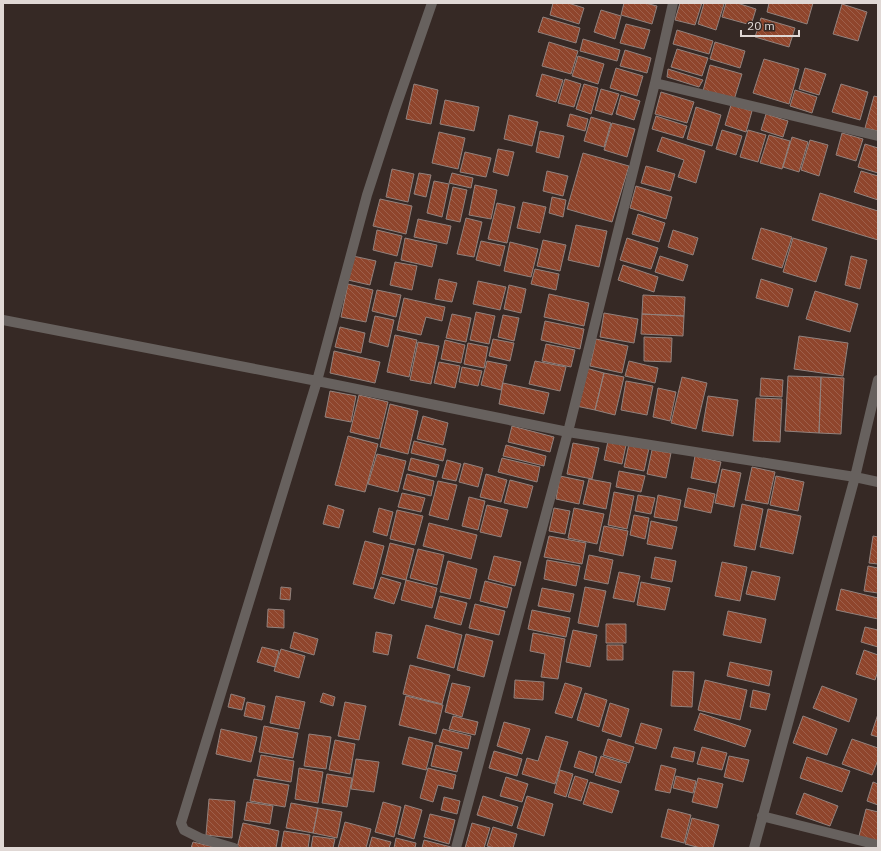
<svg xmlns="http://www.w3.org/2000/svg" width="881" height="851" viewBox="0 0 881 851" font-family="'IBM Plex Sans',sans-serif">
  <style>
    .building { fill: url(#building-back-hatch); stroke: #92827d }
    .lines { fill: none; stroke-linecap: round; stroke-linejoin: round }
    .minor { stroke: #67615e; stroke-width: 10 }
  </style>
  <defs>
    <pattern id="building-back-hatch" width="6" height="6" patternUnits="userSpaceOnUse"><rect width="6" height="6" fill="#8f452c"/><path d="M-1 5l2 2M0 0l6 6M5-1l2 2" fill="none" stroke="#9e5f4a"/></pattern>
  </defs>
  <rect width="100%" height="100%" fill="#362925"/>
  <path class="building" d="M 553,3 L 568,3 L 584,8 L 579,24 L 550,15 Z
    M 624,3 L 645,3 L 657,6 L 652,24 L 621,15 Z
    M 680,3 L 702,3 L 695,25 L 675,20 Z
    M 704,3 L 719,3 L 724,4 L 716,30 L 698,24 Z
    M 726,3 L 737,3 L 756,9 L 751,25 L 722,17 Z
    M 769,3 L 813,3 L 807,24 L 767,12 Z
    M 842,4 L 867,12 L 858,41 L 833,34 Z
    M 601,10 L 621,16 L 615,39 L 594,32 Z
    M 543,17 L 580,28 L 576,43 L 538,32 Z
    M 761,18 L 795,28 L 789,47 L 755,37 Z
    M 626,24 L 650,30 L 644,49 L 620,43 Z
    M 677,30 L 713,41 L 709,54 L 673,44 Z
    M 583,39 L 620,50 L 617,61 L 580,51 Z
    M 549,42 L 578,51 L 571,74 L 542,66 Z
    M 715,42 L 745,51 L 740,68 L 710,59 Z
    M 677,49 L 708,58 L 702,76 L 671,67 Z
    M 625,50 L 651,58 L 647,73 L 620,66 Z
    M 578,56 L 604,64 L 598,84 L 572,76 Z
    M 764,59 L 799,69 L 789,104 L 753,93 Z
    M 710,65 L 742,74 L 734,100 L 703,91 Z
    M 616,68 L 643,76 L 637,96 L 610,88 Z
    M 805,68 L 826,74 L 819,95 L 799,89 Z
    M 668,69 L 703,80 L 699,87 L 667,77 Z
    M 542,74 L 563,80 L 556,102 L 536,96 Z
    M 565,79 L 581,84 L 574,107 L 558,103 Z
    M 414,84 L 438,90 L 431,124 L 406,119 Z
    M 584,84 L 598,88 L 591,114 L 576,109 Z
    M 841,84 L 868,92 L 860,120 L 832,112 Z
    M 601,89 L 619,94 L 612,115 L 595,110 Z
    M 795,90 L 817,97 L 812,113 L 790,106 Z
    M 661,92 L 694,102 L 687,123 L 655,114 Z
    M 621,95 L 640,101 L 634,120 L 616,114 Z
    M 874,96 L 878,97 L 878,131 L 865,128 Z
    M 445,100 L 479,107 L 474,131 L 440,124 Z
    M 731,105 L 752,111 L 746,132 L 725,125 Z
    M 696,107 L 721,115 L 712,146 L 687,139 Z
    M 570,114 L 588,119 L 585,131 L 567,126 Z
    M 766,114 L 788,121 L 783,137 L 761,130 Z
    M 509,115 L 538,122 L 532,146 L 504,139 Z
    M 656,116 L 687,126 L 683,138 L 652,129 Z
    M 591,117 L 611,123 L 604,147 L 584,141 Z
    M 612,123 L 635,129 L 627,157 L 604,150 Z
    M 722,130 L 742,136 L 736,155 L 716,149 Z
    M 748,130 L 766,135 L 758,162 L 740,157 Z
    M 540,131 L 564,136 L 559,158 L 536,152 Z
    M 439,132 L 465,138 L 458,169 L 432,163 Z
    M 842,133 L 863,139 L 856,161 L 836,155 Z
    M 769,135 L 790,141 L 782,169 L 760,163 Z
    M 662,137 L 705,151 L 696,183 L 678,177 L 684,160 L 657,151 Z
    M 792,137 L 808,142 L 799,172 L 783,167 Z
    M 810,140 L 828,145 L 819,176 L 801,170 Z
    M 865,144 L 878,148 L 878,173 L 858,167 Z
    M 498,149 L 514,152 L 508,176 L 493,172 Z
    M 465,152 L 491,158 L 486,177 L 460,172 Z
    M 583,153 L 629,166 L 612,222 L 567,209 Z
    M 646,166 L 675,174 L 670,191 L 641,183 Z
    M 392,169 L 414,174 L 408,202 L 386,197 Z
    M 547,171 L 568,176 L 563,196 L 543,191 Z
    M 861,171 L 878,176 L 878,200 L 854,192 Z
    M 419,173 L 431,175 L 426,197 L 414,194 Z
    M 452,173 L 473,178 L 471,188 L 449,183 Z
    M 434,181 L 449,184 L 442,217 L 427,213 Z
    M 475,185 L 497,190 L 491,219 L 469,215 Z
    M 636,186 L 672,197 L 666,219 L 630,208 Z
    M 453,187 L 467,190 L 460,222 L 446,219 Z
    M 820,193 L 878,211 L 878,240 L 812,220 Z
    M 552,197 L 566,200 L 563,217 L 549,213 Z
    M 380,199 L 412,206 L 406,234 L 373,226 Z
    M 523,202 L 546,207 L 540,233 L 517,228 Z
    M 497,203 L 515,207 L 507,243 L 488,239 Z
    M 638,214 L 665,223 L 659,242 L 632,234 Z
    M 466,218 L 482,222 L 474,257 L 457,254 Z
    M 418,219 L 451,226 L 447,244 L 414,237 Z
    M 576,225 L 607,231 L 599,267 L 568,260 Z
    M 761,228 L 792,237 L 782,268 L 752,259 Z
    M 377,230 L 402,236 L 397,256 L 373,250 Z
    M 673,230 L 698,238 L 693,255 L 668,247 Z
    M 405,238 L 437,245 L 432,267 L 401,260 Z
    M 627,238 L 658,248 L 651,269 L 620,260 Z
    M 793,238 L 827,248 L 816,282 L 783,272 Z
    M 543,240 L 566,245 L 560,271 L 537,266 Z
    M 481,241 L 505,246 L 500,266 L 476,260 Z
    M 510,242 L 538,249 L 531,277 L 504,271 Z
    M 353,256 L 376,261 L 370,285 L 348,280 Z
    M 660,256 L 688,265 L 683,281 L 655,272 Z
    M 851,256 L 867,260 L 860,289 L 845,285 Z
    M 395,262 L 417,266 L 412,290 L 390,285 Z
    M 623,265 L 658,277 L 654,292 L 618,280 Z
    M 535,269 L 559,274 L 556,290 L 531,284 Z
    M 439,279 L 457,283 L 452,302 L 435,299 Z
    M 761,279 L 793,289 L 788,307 L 756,298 Z
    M 478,281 L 506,287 L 500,310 L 473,304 Z
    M 348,284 L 373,290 L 366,322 L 341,317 Z
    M 509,285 L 526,289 L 521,313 L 504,309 Z
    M 377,290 L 401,295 L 396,317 L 372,311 Z
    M 815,291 L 858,304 L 850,332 L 806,319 Z
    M 549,294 L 589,303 L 584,326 L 544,317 Z
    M 643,295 L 685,297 L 684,316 L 642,314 Z
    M 404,298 L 445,307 L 442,321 L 426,317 L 421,335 L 397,330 Z
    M 476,312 L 495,316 L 489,344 L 470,340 Z
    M 604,313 L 638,319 L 634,343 L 600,337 Z
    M 452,314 L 471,318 L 466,342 L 446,338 Z
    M 642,314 L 684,316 L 683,336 L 641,334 Z
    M 503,315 L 519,318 L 514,341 L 498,337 Z
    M 375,316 L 394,320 L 388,347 L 369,342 Z
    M 545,321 L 584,329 L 580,349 L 541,340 Z
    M 340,327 L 365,333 L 361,353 L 335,347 Z
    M 395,335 L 417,340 L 409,377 L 387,372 Z
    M 799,336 L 848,343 L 843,376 L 794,369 Z
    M 644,337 L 672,338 L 671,362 L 644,361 Z
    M 493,339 L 514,343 L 510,361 L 489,356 Z
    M 596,339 L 628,346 L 622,373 L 590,366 Z
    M 445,340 L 465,345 L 461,363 L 441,359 Z
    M 418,342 L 439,346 L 431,384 L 410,380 Z
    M 468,343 L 488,347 L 484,368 L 464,364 Z
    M 546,344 L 575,350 L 571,367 L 542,361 Z
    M 334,351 L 380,362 L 375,383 L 330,373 Z
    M 487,361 L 507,365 L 501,390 L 481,385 Z
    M 535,361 L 566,367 L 560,391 L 529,384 Z
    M 629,361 L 658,368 L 655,383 L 625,376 Z
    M 439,362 L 460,366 L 455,388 L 434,383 Z
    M 462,367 L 482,371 L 478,386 L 459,382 Z
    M 586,368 L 604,373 L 595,410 L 576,406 Z
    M 604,373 L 624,377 L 615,415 L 595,410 Z
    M 788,376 L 821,377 L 819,433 L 785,431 Z
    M 682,377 L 707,383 L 696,429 L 671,423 Z
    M 821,377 L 844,378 L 841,434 L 819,433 Z
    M 761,378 L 783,380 L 782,397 L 760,396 Z
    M 626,381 L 653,386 L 647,415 L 621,410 Z
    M 503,383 L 549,393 L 544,414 L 499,404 Z
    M 658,388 L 676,392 L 670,421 L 653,417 Z
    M 330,391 L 356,396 L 351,422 L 325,417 Z
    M 359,395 L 388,402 L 379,439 L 350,432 Z
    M 708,396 L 738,400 L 733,436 L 702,431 Z
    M 756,398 L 782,399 L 780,442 L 753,441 Z
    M 390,404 L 418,411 L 408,454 L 380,447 Z
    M 423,416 L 448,423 L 443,445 L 417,439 Z
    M 512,426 L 554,437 L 550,452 L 508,442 Z
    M 348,436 L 378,444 L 365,492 L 335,485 Z
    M 414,441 L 446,449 L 443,461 L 411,453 Z
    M 608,441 L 626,445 L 622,464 L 604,460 Z
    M 573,443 L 599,448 L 592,479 L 567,474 Z
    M 629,444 L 649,448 L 644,471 L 624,467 Z
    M 506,445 L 546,456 L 544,466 L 503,456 Z
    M 652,450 L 671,453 L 666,478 L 647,474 Z
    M 377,454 L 406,461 L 398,492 L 368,484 Z
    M 695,456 L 721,462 L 716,483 L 691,478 Z
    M 411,458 L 439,465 L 436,477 L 408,470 Z
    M 502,458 L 540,467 L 537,482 L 498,472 Z
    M 447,460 L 461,464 L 456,481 L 442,478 Z
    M 464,463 L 483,468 L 478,487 L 459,482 Z
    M 752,467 L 775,472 L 768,504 L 745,500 Z
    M 722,469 L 741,473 L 734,507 L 715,503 Z
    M 619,471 L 645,476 L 641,492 L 616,487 Z
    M 407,474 L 434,481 L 431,496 L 403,489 Z
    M 486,474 L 507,480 L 501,502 L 480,497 Z
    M 560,476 L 584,481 L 579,504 L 556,499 Z
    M 776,476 L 804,482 L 798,511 L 770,505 Z
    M 589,479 L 611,483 L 606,509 L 583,504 Z
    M 510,480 L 533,486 L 527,508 L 504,503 Z
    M 438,481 L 457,485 L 448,520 L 429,515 Z
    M 688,488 L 715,494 L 711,513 L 684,507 Z
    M 614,492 L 634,496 L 627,529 L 608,525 Z
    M 402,493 L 425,498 L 421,512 L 398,507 Z
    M 638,495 L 655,498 L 651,514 L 635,511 Z
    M 658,495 L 681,500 L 677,521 L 654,517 Z
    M 469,497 L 485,501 L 478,530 L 462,526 Z
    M 742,504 L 763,509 L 755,550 L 734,546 Z
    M 328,505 L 344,510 L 339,528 L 323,524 Z
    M 487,505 L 508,510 L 501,537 L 480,532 Z
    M 379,508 L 393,512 L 387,536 L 373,532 Z
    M 554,508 L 570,511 L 565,534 L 549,531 Z
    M 574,508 L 604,514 L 597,544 L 568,538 Z
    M 768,509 L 801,516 L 793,554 L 760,547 Z
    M 397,510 L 423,516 L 415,545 L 390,539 Z
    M 634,515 L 649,518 L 645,539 L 630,535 Z
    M 651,521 L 677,527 L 672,549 L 647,544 Z
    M 429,523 L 477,535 L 471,559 L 423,546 Z
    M 604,526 L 628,531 L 623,556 L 599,551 Z
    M 549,536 L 586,543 L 582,564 L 544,557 Z
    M 873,536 L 878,537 L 878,564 L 869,563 Z
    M 365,541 L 384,546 L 373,589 L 353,584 Z
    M 390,543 L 414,549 L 406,580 L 382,574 Z
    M 418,549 L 444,555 L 437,585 L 410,578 Z
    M 589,555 L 613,560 L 608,584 L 584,579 Z
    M 494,556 L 521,562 L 515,586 L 488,579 Z
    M 655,557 L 676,561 L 672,582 L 651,578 Z
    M 547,560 L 580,566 L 576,586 L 544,579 Z
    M 448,561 L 477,569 L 470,599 L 440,592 Z
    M 722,562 L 747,567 L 740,601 L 715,596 Z
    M 868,566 L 878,568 L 878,593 L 864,591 Z
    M 752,571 L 780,577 L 775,600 L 746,594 Z
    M 619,572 L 640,576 L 634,602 L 613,598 Z
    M 381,577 L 401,583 L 394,604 L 374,598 Z
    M 406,580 L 437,588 L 432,608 L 401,600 Z
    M 485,581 L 512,588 L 507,608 L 480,601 Z
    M 641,582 L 670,588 L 665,610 L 637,605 Z
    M 281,587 L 291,588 L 290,600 L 280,599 Z
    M 585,587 L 606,591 L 598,627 L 578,623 Z
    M 542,588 L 574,594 L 570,612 L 538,606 Z
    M 841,589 L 878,598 L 878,619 L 836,610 Z
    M 440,596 L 467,603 L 461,625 L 434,618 Z
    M 475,604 L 505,611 L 499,635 L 469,628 Z
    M 268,609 L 284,610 L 284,628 L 267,627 Z
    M 532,610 L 570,618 L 566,637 L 528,629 Z
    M 728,611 L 766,619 L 761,643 L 723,635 Z
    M 606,624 L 626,624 L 626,643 L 606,643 Z
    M 426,625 L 462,635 L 454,668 L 417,658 Z
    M 865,627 L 878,630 L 878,647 L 861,642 Z
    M 573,630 L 597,635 L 590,667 L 566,662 Z
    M 294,632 L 318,639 L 314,655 L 290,648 Z
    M 376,632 L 392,635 L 388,655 L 373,652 Z
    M 533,633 L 565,639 L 558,679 L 541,677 L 545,654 L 530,651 Z
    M 466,634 L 493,641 L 484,677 L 457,670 Z
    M 607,645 L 623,645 L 623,660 L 607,660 Z
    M 262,647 L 279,651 L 275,667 L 257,662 Z
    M 281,649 L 305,656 L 299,678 L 274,671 Z
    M 864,650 L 878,655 L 878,671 L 875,680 L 856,674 Z
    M 730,662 L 772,671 L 769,686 L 727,676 Z
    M 410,665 L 450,675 L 442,704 L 403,694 Z
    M 673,671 L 694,672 L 692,707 L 671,706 Z
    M 515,680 L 544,682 L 543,700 L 514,698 Z
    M 705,680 L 747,690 L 740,720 L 698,710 Z
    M 452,683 L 470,687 L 462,717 L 445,712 Z
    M 565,683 L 582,688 L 572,718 L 555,713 Z
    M 822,686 L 857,699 L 849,722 L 813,708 Z
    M 753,690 L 770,694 L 766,710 L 750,707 Z
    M 323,693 L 335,697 L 333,706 L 320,702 Z
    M 585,693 L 607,700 L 599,727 L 577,720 Z
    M 231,694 L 245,698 L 242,710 L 228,707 Z
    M 276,696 L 305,702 L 299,729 L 270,723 Z
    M 406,696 L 443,705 L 436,734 L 399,725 Z
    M 247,702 L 265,706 L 262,720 L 244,716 Z
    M 345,702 L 366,706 L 359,740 L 338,736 Z
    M 610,703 L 629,709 L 621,737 L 602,731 Z
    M 700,713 L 751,730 L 745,747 L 694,730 Z
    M 878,714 L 878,737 L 871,735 Z
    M 453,716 L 478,722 L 475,735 L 449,729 Z
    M 803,716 L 837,729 L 827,755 L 793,743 Z
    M 504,722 L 530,729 L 522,754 L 497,746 Z
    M 641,723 L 662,729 L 656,749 L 635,743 Z
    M 264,726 L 298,733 L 293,758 L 259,752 Z
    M 221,729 L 257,737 L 251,762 L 216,754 Z
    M 443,729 L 471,736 L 468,749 L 439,742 Z
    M 309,734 L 331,737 L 326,769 L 304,766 Z
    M 546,736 L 568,742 L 555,784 L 522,774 L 527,758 L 538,761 Z
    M 409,737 L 433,743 L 426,770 L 402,764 Z
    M 608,739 L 634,747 L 629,763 L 603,755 Z
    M 852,739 L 878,748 L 878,760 L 872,775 L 842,764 Z
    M 335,740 L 355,744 L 350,774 L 329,770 Z
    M 436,745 L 462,752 L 457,772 L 431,766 Z
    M 674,747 L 695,752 L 693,762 L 671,757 Z
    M 702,747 L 727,753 L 722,770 L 697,764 Z
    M 494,751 L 522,759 L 517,776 L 489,768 Z
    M 579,751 L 597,757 L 593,773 L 574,767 Z
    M 261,755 L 294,761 L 291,782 L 257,776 Z
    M 601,756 L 627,764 L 621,783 L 595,775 Z
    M 729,756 L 749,760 L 743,782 L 724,777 Z
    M 807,757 L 850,771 L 842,792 L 800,778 Z
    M 356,759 L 379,762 L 374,792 L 351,789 Z
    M 661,765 L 676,769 L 670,793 L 655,790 Z
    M 299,768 L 323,772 L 318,803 L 295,799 Z
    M 428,768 L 456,775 L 453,789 L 438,785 L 433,802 L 420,798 Z
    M 560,770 L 573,774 L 566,797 L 554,793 Z
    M 327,774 L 352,778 L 347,807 L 322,803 Z
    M 575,776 L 588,780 L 581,801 L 568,797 Z
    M 676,776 L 696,781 L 693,793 L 673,788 Z
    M 506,777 L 528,784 L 522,802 L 500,796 Z
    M 698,778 L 723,784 L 717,808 L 692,802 Z
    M 254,779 L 289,785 L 285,807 L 250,801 Z
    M 590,782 L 619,791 L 612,813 L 583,804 Z
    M 873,782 L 878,784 L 878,805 L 867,801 Z
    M 804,793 L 838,806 L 830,826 L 796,814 Z
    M 483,796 L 518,807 L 512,826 L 477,815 Z
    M 527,796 L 553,804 L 544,836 L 517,828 Z
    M 444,797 L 460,801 L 457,814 L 441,810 Z
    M 209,799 L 235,801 L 232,838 L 206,835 Z
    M 247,802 L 273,806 L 270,824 L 244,820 Z
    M 383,802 L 401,807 L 394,837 L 375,832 Z
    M 291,803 L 318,808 L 313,833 L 286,828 Z
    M 405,805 L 422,810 L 414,839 L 398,834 Z
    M 318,808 L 342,812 L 337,838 L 313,833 Z
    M 668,809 L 691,815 L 684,843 L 661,837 Z
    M 866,809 L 878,812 L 878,843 L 858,840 Z
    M 430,814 L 455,820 L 449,844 L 424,837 Z
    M 692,818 L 719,825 L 713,848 L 701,848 L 685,844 Z
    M 345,822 L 371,829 L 366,848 L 338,848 Z
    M 243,823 L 279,831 L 276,848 L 237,848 Z
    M 472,823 L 490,828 L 484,848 L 465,848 Z
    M 493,827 L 517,834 L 513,848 L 494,848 L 487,846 Z
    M 284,831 L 310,835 L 308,848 L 281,848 Z
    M 313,836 L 335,839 L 333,848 L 311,848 Z
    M 372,837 L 391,842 L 389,848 L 369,848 Z
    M 396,838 L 416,843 L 415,848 L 394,848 Z
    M 424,840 L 451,847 L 451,848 L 422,848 Z
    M 193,842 L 219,848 L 191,848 Z"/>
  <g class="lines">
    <path class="minor" d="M 655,83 L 878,136
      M 3,320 L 317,381 L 568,432 L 855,477 L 878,482
      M 762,816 L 878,845
      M 234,848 L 200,838 L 184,830 L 181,823 L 317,381 L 367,195 L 394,112 L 432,3
      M 456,848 L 568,432 L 655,83 L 673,3
      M 754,848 L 855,477 L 878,380"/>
  </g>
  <rect width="881" height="851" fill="none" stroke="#e0d8d5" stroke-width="8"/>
  <path d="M741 30v6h58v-6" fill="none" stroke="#e0d8d5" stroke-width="2"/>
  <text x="747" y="30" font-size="12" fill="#e0d8d5" stroke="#362925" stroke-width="3" paint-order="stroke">20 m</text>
</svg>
